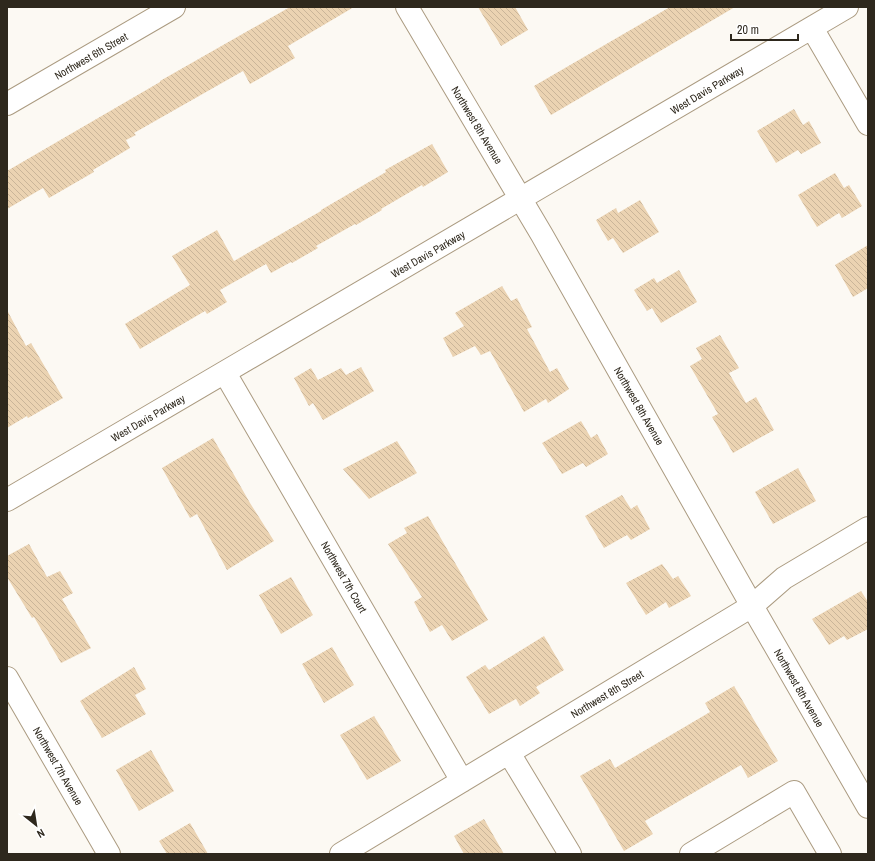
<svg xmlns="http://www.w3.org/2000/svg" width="875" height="861" viewBox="0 0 875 861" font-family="'Archivo Narrow',sans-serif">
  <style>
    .building { fill: url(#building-back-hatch) }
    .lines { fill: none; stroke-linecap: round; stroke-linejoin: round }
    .minor-casing { stroke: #ab9b81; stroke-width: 24 }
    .minor { stroke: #fff; stroke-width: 22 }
    .labels { text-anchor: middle; stroke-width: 3; stroke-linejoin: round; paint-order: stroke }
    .street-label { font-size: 11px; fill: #2e281d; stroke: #fff }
  </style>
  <defs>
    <pattern id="building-back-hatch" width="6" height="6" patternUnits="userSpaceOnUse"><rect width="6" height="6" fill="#ebd3b2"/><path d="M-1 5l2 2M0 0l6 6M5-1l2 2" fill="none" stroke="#cab599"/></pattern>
  </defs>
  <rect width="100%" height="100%" fill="#fcf9f3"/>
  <path class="building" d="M 290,7 L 354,7 L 288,46 L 295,58 L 250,84 L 243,71 L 134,133 L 136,135 L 126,140 L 130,148 L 93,170 L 94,172 L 49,198 L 43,188 L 7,209 L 7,171 L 160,82 L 160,81 Z
    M 478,7 L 515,7 L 528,30 L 501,46 Z
    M 670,7 L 735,7 L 551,115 L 534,86 Z
    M 794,109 L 803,125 L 809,121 L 821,143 L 801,154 L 798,150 L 776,163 L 757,131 Z
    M 432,144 L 448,172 L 423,187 L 422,185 L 381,209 L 382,210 L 356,225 L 355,224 L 316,246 L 318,248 L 292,263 L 291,262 L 271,273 L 266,264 L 220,290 L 227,302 L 207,314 L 205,311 L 140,349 L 125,324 L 190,285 L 172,256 L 217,230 L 234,261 L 321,211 L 321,210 L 386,172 L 385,170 Z
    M 835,173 L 844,188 L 849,185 L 862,206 L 842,218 L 839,213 L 817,227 L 798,195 Z
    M 640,200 L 659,232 L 623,253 L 613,238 L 608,241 L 596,220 L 616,208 L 618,213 Z
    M 868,245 L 868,288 L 853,297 L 835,265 Z
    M 679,270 L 697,302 L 661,323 L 652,308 L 647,311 L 634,290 L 654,278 L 657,283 Z
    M 502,286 L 511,301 L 517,298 L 532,327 L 527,329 L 550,372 L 557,368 L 569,389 L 548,403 L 546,399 L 524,412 L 490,351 L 481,355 L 475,346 L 453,357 L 443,338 L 464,326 L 455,313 Z
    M 7,310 L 26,346 L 31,343 L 63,398 L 28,418 L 27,416 L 7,428 Z
    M 720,335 L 739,368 L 729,373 L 746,403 L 756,397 L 774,430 L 733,453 L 712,417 L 718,414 L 690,366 L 702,359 L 696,348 Z
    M 361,367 L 374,391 L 323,420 L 313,403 L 309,406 L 294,378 L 311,368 L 318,380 L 341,368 L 346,375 Z
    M 581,421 L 591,438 L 597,434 L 608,454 L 586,467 L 583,463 L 562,474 L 542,443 Z
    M 213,438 L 250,503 L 274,541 L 227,570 L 197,514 L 190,518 L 162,468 Z
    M 397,441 L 417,473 L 369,499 L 343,469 Z
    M 798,468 L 816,501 L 773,524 L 755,492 Z
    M 622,495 L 631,509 L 637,505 L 650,529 L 631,540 L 627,535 L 604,548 L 585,516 Z
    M 428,516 L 488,620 L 452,641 L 442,625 L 430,632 L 414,602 L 422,597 L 388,544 L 407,533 L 404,528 Z
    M 29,544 L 47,577 L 60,571 L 73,593 L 62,599 L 91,648 L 61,663 L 34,617 L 32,618 L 7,577 L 7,556 Z
    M 662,564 L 673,579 L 678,576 L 691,596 L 669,608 L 666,602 L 646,615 L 626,583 Z
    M 291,577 L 313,615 L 281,634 L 259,595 Z
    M 861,591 L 868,602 L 868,629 L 847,640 L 844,636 L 829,645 L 812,619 Z
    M 544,636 L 564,670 L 536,687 L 540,693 L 520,706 L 516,699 L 489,714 L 466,677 L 485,665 L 489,670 Z
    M 332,647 L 354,685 L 324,703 L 302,664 Z
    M 134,667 L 146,689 L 135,695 L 146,714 L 102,738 L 80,701 Z
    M 734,686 L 778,761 L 748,778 L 741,765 L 645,821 L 653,834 L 624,851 L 580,776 L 610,759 L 615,768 L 710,712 L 705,703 Z
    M 374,716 L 401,761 L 367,780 L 340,735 Z
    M 151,750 L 174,791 L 139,811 L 116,770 Z
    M 484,819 L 504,854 L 464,854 L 454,836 Z
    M 190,823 L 208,854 L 167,854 L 159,841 Z"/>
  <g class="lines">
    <g class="minor-casing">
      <path id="minor" d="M 407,7 L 542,235 L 752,606 L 868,807
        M 812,28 L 868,124
        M 7,104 L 174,7
        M 225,373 L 462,781
        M 7,500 L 847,7
        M 7,678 L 109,854
        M 509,753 L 570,854
        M 341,854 L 752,606 L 784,578 L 868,528
        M 691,854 L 794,792 L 830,854"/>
    </g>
    <use href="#minor" class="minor"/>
  </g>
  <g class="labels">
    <g class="street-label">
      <text transform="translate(91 56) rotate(-30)" y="4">Northwest 6th Street</text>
      <text transform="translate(707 90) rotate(-31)" y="4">West Davis Parkway</text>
      <text transform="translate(477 125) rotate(59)" y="4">Northwest 8th Avenue</text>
      <text transform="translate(428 254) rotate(-30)" y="4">West Davis Parkway</text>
      <text transform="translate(639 406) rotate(60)" y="4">Northwest 8th Avenue</text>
      <text transform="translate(148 418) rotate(-30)" y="4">West Davis Parkway</text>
      <text transform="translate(344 577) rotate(60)" y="4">Northwest 7th Court</text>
      <text transform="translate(799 688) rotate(60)" y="4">Northwest 8th Avenue</text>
      <text transform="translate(607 694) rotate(-31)" y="4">Northwest 8th Street</text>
      <text transform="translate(58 766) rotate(60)" y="4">Northwest 7th Avenue</text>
    </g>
  </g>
  <rect width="875" height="861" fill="none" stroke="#2e281d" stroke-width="16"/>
  <g transform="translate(36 825) rotate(150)" stroke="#ffffff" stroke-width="3" paint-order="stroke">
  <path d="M0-3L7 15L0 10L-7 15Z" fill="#2e281d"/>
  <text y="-6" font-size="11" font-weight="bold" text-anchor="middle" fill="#2e281d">N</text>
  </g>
  <path d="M731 34v6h67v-6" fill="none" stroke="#2e281d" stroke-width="2"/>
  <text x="737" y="34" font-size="12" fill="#2e281d" stroke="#ffffff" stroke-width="3" paint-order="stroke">20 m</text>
</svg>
